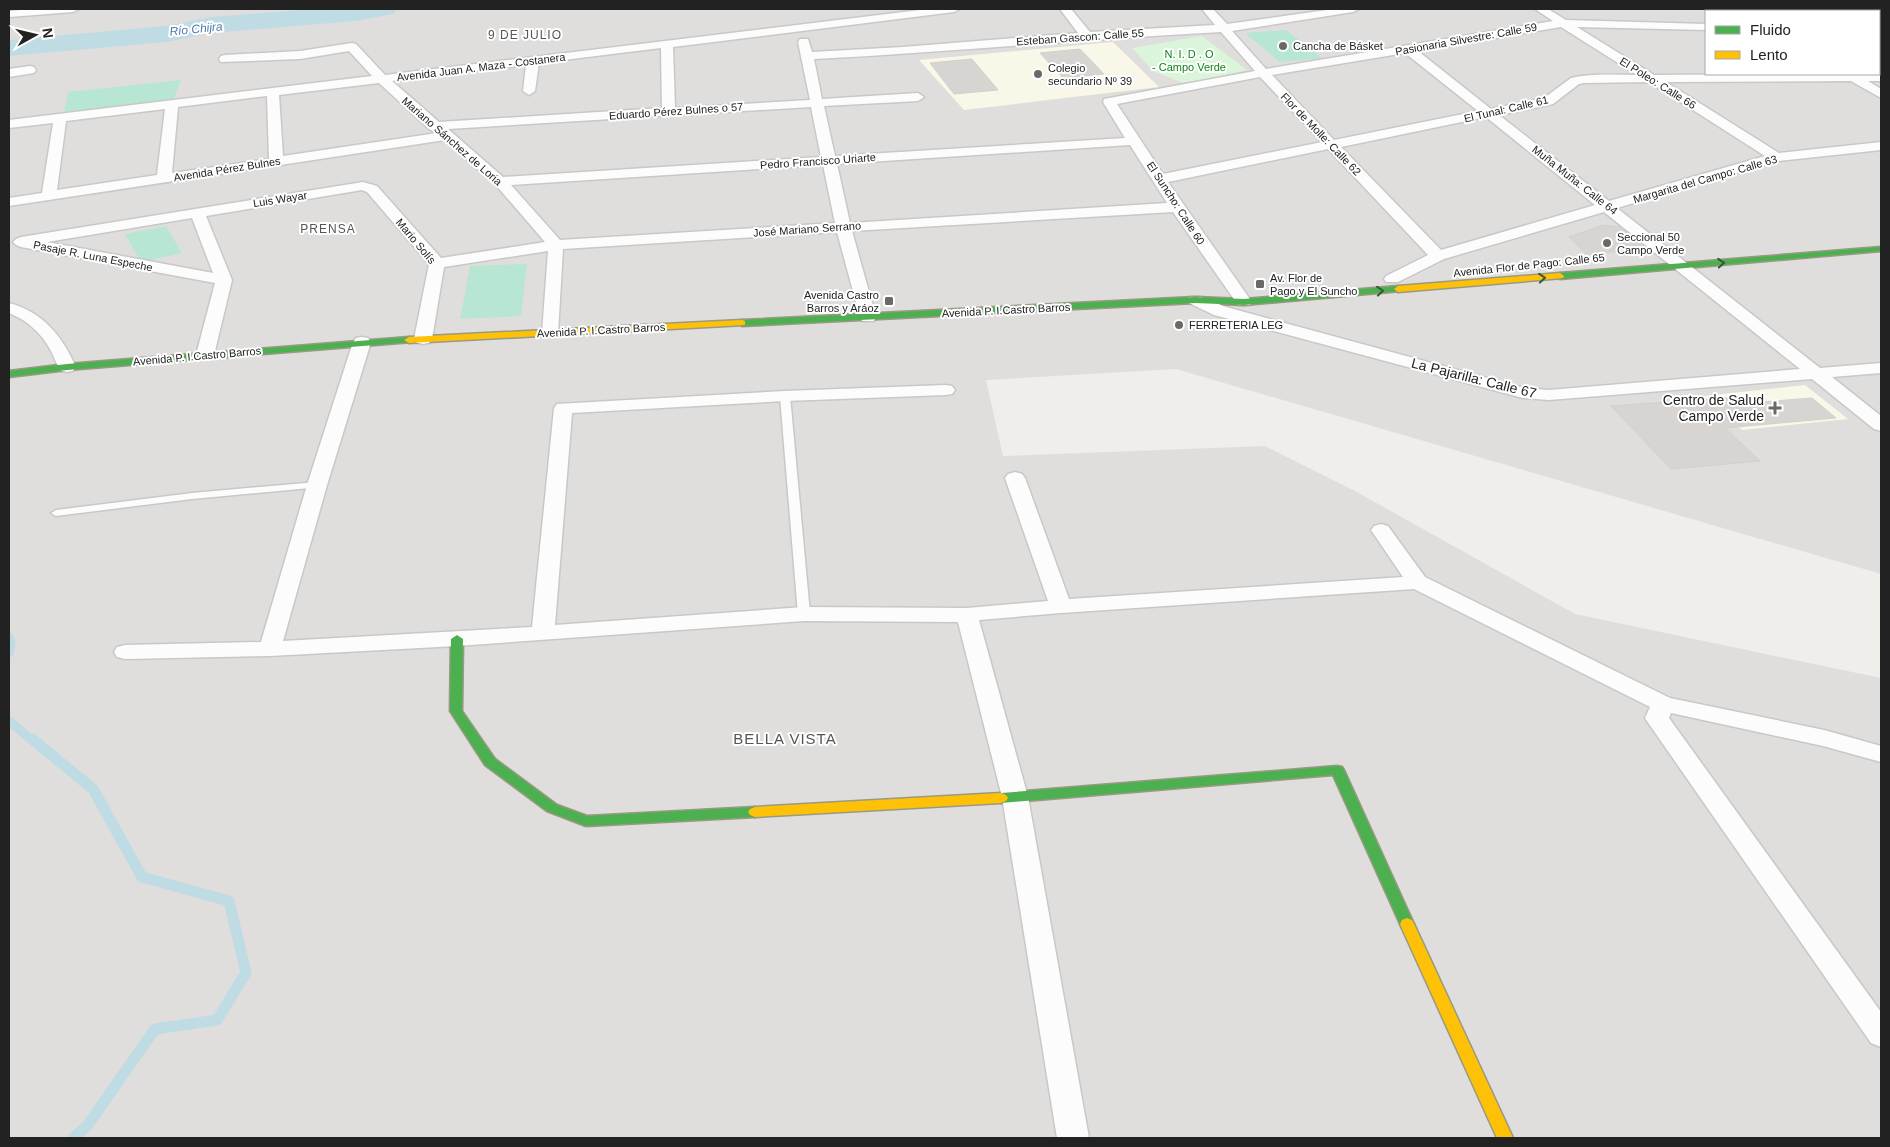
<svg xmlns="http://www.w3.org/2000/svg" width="1890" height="1147" viewBox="0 0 1890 1147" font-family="Helvetica,sans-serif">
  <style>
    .residential { fill: #dfdedc; fill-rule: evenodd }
    .education { fill: #f8f7e8 }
    .park { fill: #daf5da }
    .pitch { fill: #b7e6d2 }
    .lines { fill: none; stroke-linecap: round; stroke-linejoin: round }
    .stream-far1 { stroke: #bfdbe3; stroke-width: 9 }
    .stream { stroke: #bfdbe3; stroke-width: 11 }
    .river { fill: #bfdbe3; fill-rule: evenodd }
    .building { fill: #d7d4d2; stroke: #d3d0cc }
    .lane-casing { stroke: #c9c8c7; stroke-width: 3 }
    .street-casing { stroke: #c9c8c7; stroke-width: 3 }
    .fast-casing { stroke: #999a82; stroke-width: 3 }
    .slow-casing { stroke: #999a82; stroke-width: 3 }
    .lane { fill: #fdfcfc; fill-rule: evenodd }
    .street { fill: #fdfcfc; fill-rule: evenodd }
    .fast { fill: #4caf50; fill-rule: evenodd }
    .slow { fill: #ffc107; fill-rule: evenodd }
    .oneway { stroke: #335a34 }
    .poi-dot { fill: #6a6968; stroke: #fff; stroke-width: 2 }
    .labels { text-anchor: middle; stroke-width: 4; stroke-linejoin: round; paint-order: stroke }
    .far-street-label { font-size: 11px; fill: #222; stroke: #fff }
    .far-poi-label { font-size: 11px; fill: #222; stroke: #fff; text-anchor: start }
    .far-park-label { font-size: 11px; fill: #0c8416; stroke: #fff }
    .far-water-label { font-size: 12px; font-style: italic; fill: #4a7aab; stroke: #fff }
    .far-neighbourhood-label { font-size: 12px; letter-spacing: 1px; fill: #555; stroke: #fff }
    .street-label { font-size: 14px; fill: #222; stroke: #fff }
    .poi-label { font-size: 14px; fill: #222; stroke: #fff; text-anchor: end }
    .neighbourhood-label { font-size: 15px; letter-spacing: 1px; fill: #555; stroke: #fff }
  </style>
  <rect width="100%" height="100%" fill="#f0eeeb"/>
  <path class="residential" d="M 9,9 L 1881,9 L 1881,574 L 1176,369 L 986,380 L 1003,456 L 1265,446 L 1355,491 L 1575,614 L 1881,678 L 1881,1138 L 9,1138 ZM 1706,11 L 1879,11 L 1879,74 L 1706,74 Z"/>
  <path class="education" d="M 1113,42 L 1159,87 L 964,110 L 919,60 Z
    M 1805,385 L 1848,419 L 1742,430 L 1704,396 Z"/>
  <path class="park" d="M 1202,36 L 1247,70 L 1186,84 L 1153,71 L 1132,48 Z"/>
  <path class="pitch" d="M 1286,30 L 1322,58 L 1280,62 L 1245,33 Z
    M 181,80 L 174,99 L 64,112 L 68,92 Z
    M 166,226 L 182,253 L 141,262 L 125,234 Z
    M 527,264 L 521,316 L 460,319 L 470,266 Z"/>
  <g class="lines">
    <path class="stream-far1" d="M 9,637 L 11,644 L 9,653
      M 9,721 L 33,741"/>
    <path class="stream" d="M 32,739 L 93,789 L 142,877 L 229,901 L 246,973 L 217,1020 L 155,1029 L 87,1126 L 73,1138"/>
    <path class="river" d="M 313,9 L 397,9 L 393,14 L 355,21 L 212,33 L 166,42 L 9,56 L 9,40 L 166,26 L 212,17 Z"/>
  </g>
  <path class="building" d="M 1080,49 L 1104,74 L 1063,78 L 1040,53 Z
    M 972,59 L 998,90 L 954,94 L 930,63 Z
    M 1603,225 L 1619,227 L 1646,249 L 1586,254 L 1569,237 Z
    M 1753,396 L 1760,402 L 1812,398 L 1836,418 L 1725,428 L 1760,461 L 1671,469 L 1611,406 Z"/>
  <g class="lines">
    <g class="lane-casing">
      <path id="lane" d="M 785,393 L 790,396 L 810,614 L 804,618 L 798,614 L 780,396 Z
        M 317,482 L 322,485 L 321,487 L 192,499 L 56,516 L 51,513 L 56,510 L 192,493 Z"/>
    </g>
    <g class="street-casing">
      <path id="street" d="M 33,9 L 79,9 L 73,12 L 9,17 L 9,11 Z
        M 928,9 L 960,9 L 954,12 L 673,47 L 675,108 L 810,100 L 798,42 L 800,39 L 808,39 L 812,52 L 903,47 L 1078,33 L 1060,9 L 1071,9 L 1090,32 L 1215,25 L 1202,9 L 1213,9 L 1227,24 L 1334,9 L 1359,9 L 1353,12 L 1232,31 L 1266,69 L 1553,21 L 1535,9 L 1548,9 L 1566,20 L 1706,24 L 1706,30 L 1577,27 L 1654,75 L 1881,73 L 1881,81 L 1868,81 L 1881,89 L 1881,98 L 1851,81 L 1666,82 L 1779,153 L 1881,142 L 1881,150 L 1777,161 L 1617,208 L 1820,368 L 1881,363 L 1881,373 L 1832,377 L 1881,416 L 1881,431 L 1874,429 L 1812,379 L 1549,400 L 1523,398 L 1214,315 L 1189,303 L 1187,300 L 1189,297 L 1201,297 L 1226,307 L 1524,388 L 1549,390 L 1800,369 L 1604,212 L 1444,259 L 1398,282 L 1386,282 L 1384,279 L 1386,276 L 1428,255 L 1328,149 L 1168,182 L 1252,302 L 1250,305 L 1238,305 L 1173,212 L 852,231 L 876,317 L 874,321 L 862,321 L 860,317 L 837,232 L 563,249 L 558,333 L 556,337 L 544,337 L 542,333 L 548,251 L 444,267 L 432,339 L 429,343 L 423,344 L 417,343 L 414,339 L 429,264 L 367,192 L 362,190 L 206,216 L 232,280 L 214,355 L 211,359 L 205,360 L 199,359 L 196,355 L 215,283 L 21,247 L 16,245 L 13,242 L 16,239 L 21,237 L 363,182 L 377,186 L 441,258 L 545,242 L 495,184 L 445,140 L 9,206 L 9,198 L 42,193 L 53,123 L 9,128 L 9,120 L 372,76 L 349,51 L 300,59 L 221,62 L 219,59 L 221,56 L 225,55 L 300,51 L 352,43 L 356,44 L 385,75 ZM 1561,27 L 1637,75 C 1615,75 1592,73 1571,78 L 1544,98 L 1491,109 L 1418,51 ZM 1221,32 L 1255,71 L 1104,99 L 1103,102 L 1125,138 L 835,156 L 824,106 L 918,101 L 924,97 L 918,93 L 822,99 L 814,59 C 950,52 1085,39 1221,32 ZM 661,48 L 662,108 L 439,122 L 392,81 L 526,65 L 523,91 L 529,95 L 535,91 L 539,63 ZM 1405,53 L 1478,111 L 1334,140 L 1272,75 ZM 1260,77 L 1322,142 L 1163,174 L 1117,104 ZM 1649,82 L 1765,156 L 1609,201 L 1499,115 L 1553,104 L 1579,84 L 1584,83 ZM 379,83 L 429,129 L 437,133 L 283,156 L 279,95 ZM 267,96 L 269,159 L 172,173 L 178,107 ZM 811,107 L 821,157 L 503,177 L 448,129 ZM 165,109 L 157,175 L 57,190 L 66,121 ZM 1486,117 L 1595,205 L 1441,250 L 1341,147 ZM 1130,145 L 1167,203 L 850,223 L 837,164 ZM 823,165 L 835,223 L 560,240 L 511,185 ZM 192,218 L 213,273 L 47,242 Z
        M 1722,9 L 1737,9 L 1739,11 L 1724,11 Z
        M 1879,23 L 1881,23 L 1881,29 L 1879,29 Z
        M 30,66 L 34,67 L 36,70 L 34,73 L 9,77 L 9,69 Z
        M 9,303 C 43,312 62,336 76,367 L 73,371 L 67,372 L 61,371 C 56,364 54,356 50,349 C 41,333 27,320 9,313 Z
        M 362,337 L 368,338 L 371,342 L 327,485 L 283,641 L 532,627 L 554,408 L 557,404 L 785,391 L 946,385 L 952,386 L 955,390 L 952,394 L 946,395 L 785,401 L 572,413 L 555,625 L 804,607 L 967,608 L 1048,601 L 1005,478 L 1008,474 L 1015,472 L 1022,474 L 1025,478 L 1069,599 L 1403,577 L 1371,530 L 1374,526 L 1381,524 L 1388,526 L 1425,577 L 1670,698 L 1824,730 L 1881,746 L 1881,762 L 1823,746 L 1671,713 L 1669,718 L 1881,1012 L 1881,1047 L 1871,1043 L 1649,724 L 1645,718 L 1650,707 L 1414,589 L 1061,613 L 979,620 L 1028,797 L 1089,1138 L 1057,1138 L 1002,797 L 958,622 L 804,621 L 457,646 L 270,656 L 125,659 L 117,657 L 114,652 L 117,647 L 125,645 L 261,642 L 307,485 L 353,342 L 356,338 Z"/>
    </g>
    <g class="fast-casing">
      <path id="fast" d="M 1881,247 L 1881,251 L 1560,279 L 1556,276 L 1560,273 Z
        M 1398,286 L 1402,289 L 1401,291 L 1244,305 L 1195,303 L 742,326 L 738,323 L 742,320 L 1195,297 L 1244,299 Z
        M 409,337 L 414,340 L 412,342 L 67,370 L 9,377 L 9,371 L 67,364 Z
        M 457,635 L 463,639 L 462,711 L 495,759 L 557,805 L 587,816 L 755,807 L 760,809 L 762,812 L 760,815 L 755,817 L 586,826 L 547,811 L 485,765 L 450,711 L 451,639 Z
        M 1337,766 L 1342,767 L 1344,770 L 1414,924 L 1412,928 L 1407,930 L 1402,928 L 1400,924 L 1333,775 L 1001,803 L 996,801 L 994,798 L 996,795 L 1001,793 Z"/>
    </g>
    <g class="slow-casing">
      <path id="slow" d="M 1560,273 L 1564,276 L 1563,278 L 1398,292 L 1394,289 L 1398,286 Z
        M 742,320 L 745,321 L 745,325 L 409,343 L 404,340 L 409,337 Z
        M 1001,793 L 1006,795 L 1008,798 L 1006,801 L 1001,803 L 755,817 L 750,815 L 748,812 L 750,809 L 755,807 Z
        M 1407,918 L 1412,920 L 1414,924 L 1513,1138 L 1497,1138 L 1400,924 L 1402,920 Z"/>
    </g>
    <use href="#lane" class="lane"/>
    <use href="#street" class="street"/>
    <use href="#fast" class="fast"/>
    <use href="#slow" class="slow"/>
  </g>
  <defs><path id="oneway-chevron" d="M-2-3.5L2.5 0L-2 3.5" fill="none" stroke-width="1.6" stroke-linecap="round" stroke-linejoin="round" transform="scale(1.25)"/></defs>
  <g class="oneway">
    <use href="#oneway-chevron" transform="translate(1721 263) rotate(-5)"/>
    <use href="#oneway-chevron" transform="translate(1542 278) rotate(-5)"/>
    <use href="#oneway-chevron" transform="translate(1380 291) rotate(-5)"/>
  </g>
  <g class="poi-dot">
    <circle cx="1283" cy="46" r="5"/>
    <circle cx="1038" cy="74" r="5"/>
    <circle cx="1607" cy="243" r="5"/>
    <rect x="1255" y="279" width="10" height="10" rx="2.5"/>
    <rect x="884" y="296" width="10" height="10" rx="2.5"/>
    <circle cx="1179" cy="325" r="5"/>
    <path d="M1772.5 400.5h5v5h5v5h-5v5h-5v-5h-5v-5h5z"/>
  </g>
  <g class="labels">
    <g class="far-street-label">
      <text transform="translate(1080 37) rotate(-4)" y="4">Esteban Gascon: Calle 55</text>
      <text transform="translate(1466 39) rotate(-10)" y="4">Pasionaria Silvestre: Calle 59</text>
      <text transform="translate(481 67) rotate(-7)" y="4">Avenida Juan A. Maza - Costanera</text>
      <text transform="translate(1658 83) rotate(32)" y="4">El Poleo: Calle 66</text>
      <text transform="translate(1506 109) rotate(-13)" y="4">El Tunal: Calle 61</text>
      <text transform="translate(676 111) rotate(-4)" y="4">Eduardo Pérez Bulnes o 57</text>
      <text transform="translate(1321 134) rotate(46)" y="4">Flor de Molle: Calle 62</text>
      <text transform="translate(452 141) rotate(41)" y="4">Mariano Sánchez de Loria</text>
      <text transform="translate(818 161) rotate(-4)" y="4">Pedro Francisco Uriarte</text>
      <text transform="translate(227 169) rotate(-9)" y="4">Avenida Pérez Bulnes</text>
      <text transform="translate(1705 179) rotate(-16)" y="4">Margarita del Campo: Calle 63</text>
      <text transform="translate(1575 180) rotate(38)" y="4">Muña Muña: Calle 64</text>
      <text transform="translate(280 199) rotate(-9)" y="4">Luis Wayar</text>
      <text transform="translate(1176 203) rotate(57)" y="4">El Suncho: Calle 60</text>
      <text transform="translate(807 229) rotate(-4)" y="4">José Mariano Serrano</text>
      <text transform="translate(416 241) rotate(50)" y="4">Mario Solís</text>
      <text transform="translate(93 256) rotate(11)" y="4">Pasaje R. Luna Espeche</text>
      <text transform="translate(1529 265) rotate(-6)" y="4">Avenida Flor de Pago: Calle 65</text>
      <text transform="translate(1006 310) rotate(-3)" y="4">Avenida P. I.Castro Barros</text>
      <text transform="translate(601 330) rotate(-3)" y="4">Avenida P. I.Castro Barros</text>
      <text transform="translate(197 356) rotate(-5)" y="4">Avenida P. I.Castro Barros</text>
    </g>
    <g class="far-poi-label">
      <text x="1293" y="50">Cancha de Básket</text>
      <text x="1048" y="72">Colegio<tspan x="1048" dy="13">secundario Nº 39</tspan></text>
      <text x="1617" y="241">Seccional 50<tspan x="1617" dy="13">Campo Verde</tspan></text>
      <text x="1270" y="282">Av. Flor de<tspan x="1270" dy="13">Pago y El Suncho</tspan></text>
      <text x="879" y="299" text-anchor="end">Avenida Castro<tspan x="879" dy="13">Barros y Aráoz</tspan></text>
      <text x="1189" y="329">FERRETERIA LEG</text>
    </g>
    <g class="far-park-label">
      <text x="1189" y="58">N. I. D . O<tspan x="1189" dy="13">- Campo Verde</tspan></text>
    </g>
    <g class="far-water-label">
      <text transform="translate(196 29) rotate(-6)" y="4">Río Chijra</text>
    </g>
    <g class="far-neighbourhood-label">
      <text x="525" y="39">9 DE JULIO</text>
      <text x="328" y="233">PRENSA</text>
    </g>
    <g class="street-label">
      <text transform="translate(1474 378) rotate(14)" y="5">La Pajarilla: Calle 67</text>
    </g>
    <g class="poi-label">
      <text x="1764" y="405">Centro de Salud<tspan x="1764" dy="16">Campo Verde</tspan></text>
    </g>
    <g class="neighbourhood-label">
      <text x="785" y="744">BELLA VISTA</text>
    </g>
  </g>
  <rect width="1890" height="1147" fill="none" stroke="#222222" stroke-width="20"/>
  <rect x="1705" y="10" width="175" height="65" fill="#ffffff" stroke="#a7a7a7"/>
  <rect x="1715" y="26" width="25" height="8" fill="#4caf50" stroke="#a7a7a7"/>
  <text x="1750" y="35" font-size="15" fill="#222222">Fluido</text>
  <rect x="1715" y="51" width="25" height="8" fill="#ffc107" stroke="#a7a7a7"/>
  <text x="1750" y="60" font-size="15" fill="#222222">Lento</text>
  <g transform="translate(35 35) rotate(82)" stroke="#ffffff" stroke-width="4" paint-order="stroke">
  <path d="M0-4L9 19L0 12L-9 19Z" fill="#222222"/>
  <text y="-8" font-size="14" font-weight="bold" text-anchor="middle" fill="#222222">N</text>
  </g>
</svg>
